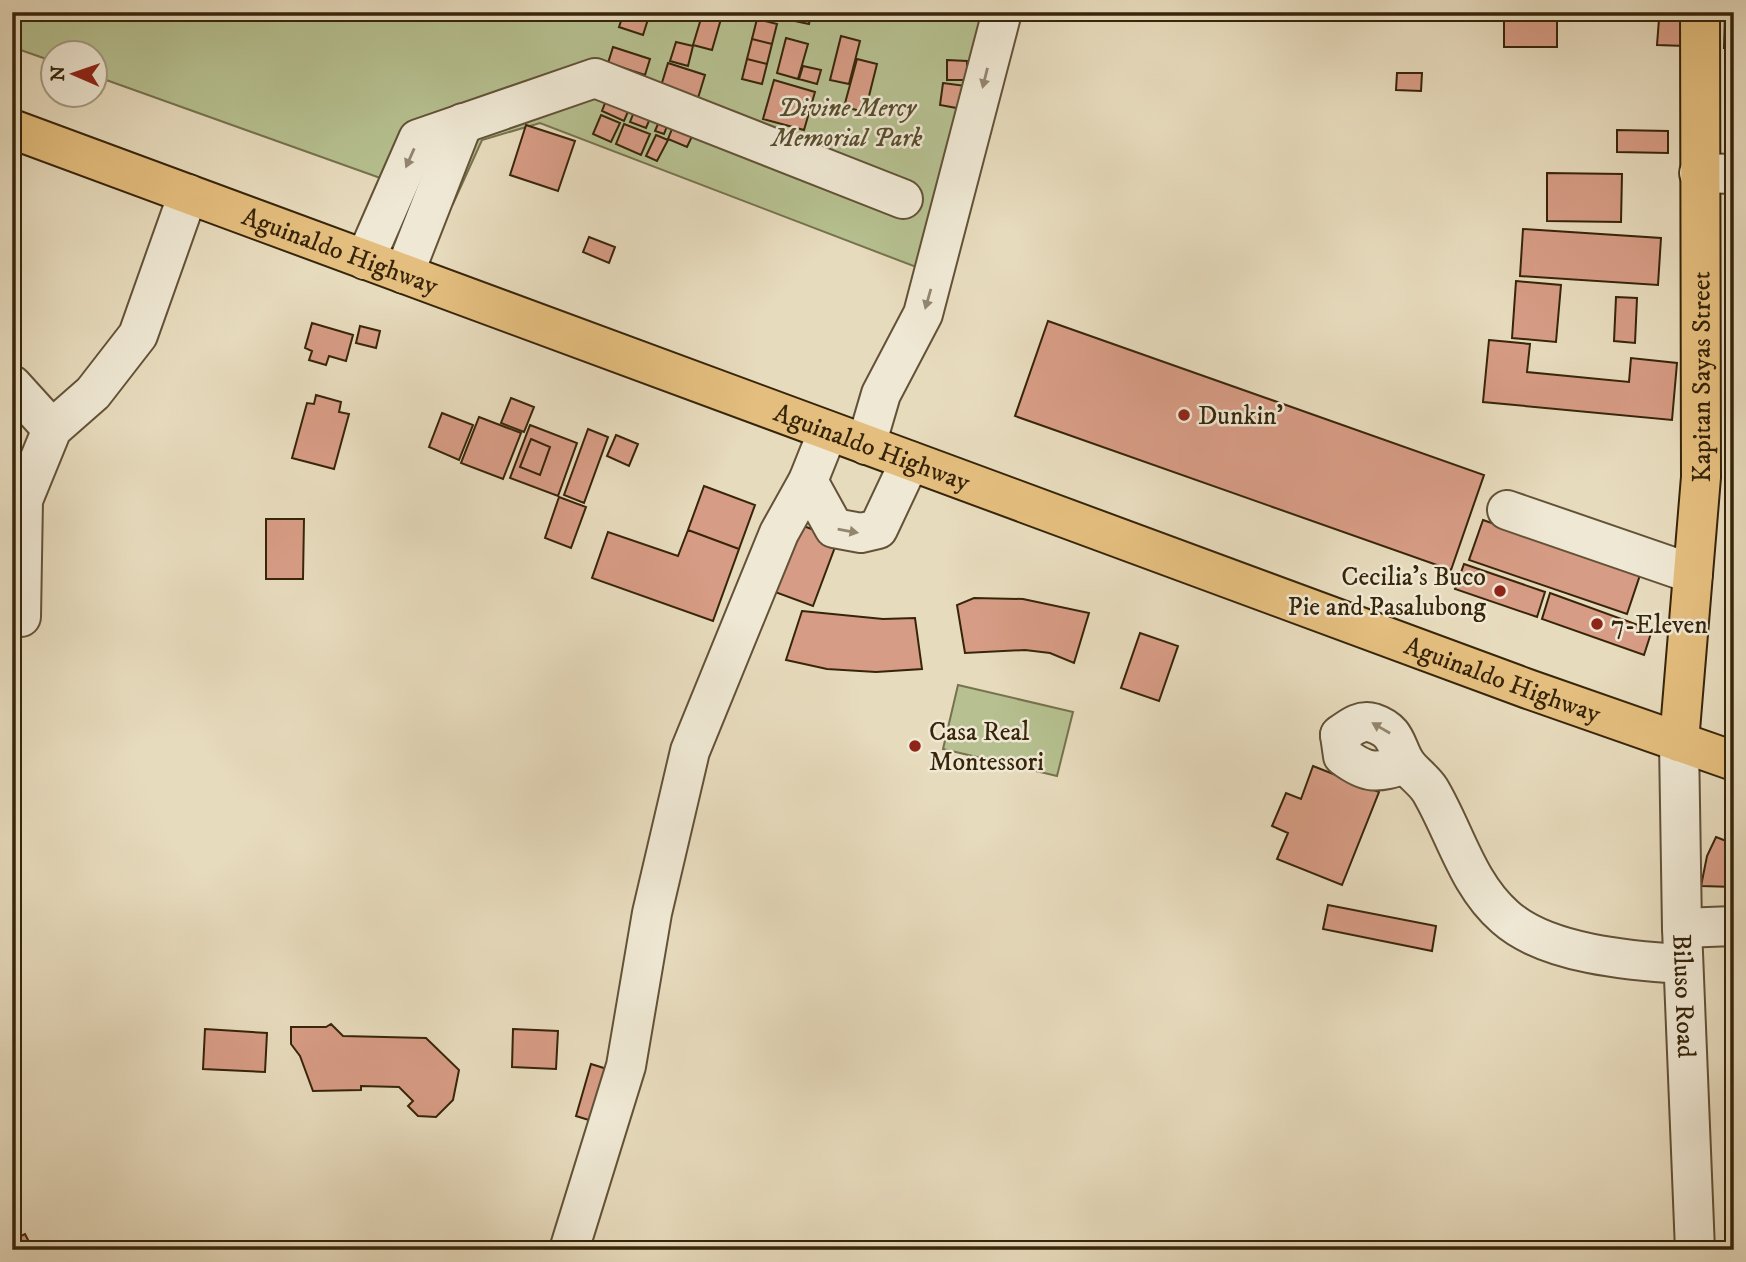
<svg xmlns="http://www.w3.org/2000/svg" width="1746" height="1262" viewBox="0 0 1746 1262" font-family="'IM FELL DW Pica',serif">
  <style>
    .green { fill: #b6c090; stroke: #76724d; stroke-width: 2 }
    .building { fill: #d79c85; stroke: #37250a; stroke-width: 2 }
    .lines { fill: none; stroke-linecap: round; stroke-linejoin: round }
    .minor-casing { stroke: #635237; stroke-width: 42 }
    .major-casing { stroke: #37250a; stroke-width: 42 }
    .minor { stroke: #efe8d4; stroke-width: 38 }
    .major { stroke: #e4be7e; stroke-width: 38 }
    .oneway { fill: #93866f }
    .poi-dot { fill: #8f2418; stroke: #efe8d4; stroke-width: 2.5 }
    .labels { text-anchor: middle; stroke-width: 5; stroke-linejoin: round; paint-order: stroke }
    .park-label { font-size: 26px; font-style: italic; fill: #574c2c; stroke: #efe8d4 }
    .street-label { font-size: 26px; fill: #37250a; stroke: #efe8d4 }
    .poi-label { font-size: 26px; fill: #37250a; stroke: #efe8d4; text-anchor: start }
  </style>
  <rect width="100%" height="100%" fill="#e7dbbd"/>
  <filter id="stains"><feTurbulence type="fractalNoise" baseFrequency=".00286" numOctaves="4"/><feColorMatrix values="0 0 0 0 .2 0 0 0 0 .09 0 0 0 0 .02 0 0 0 .5 -.17"/></filter>
  <radialGradient id="worn" r=".72"><stop offset=".6" stop-color="#630" stop-opacity="0"/><stop offset="1" stop-color="#630" stop-opacity=".3"/></radialGradient>
  <path class="green" d="M 12,12 L 988,12 L 924,270 L 540,123 L 482,140 L 453,204 L 95,76 L 94,52 L 52,52 L 52,61 L 12,47 Z
    M 958,685 L 1073,712 L 1057,776 L 943,749 Z"/>
  <path class="building" d="M 624,12 L 650,13 L 643,35 L 619,27 Z
    M 703,12 L 723,12 L 712,50 L 693,45 Z
    M 791,12 L 811,14 L 809,24 L 790,20 Z
    M 1725,12 L 1734,12 L 1734,48 L 1724,48 Z
    M 1504,17 L 1557,17 L 1557,47 L 1504,47 Z
    M 757,19 L 777,24 L 772,44 L 752,39 Z
    M 1659,19 L 1686,21 L 1685,46 L 1657,45 Z
    M 841,36 L 860,41 L 849,84 L 830,80 Z
    M 786,38 L 808,44 L 798,79 L 777,73 Z
    M 752,39 L 772,44 L 767,64 L 747,59 Z
    M 676,42 L 693,46 L 688,66 L 670,61 Z
    M 613,47 L 650,59 L 645,75 L 608,63 Z
    M 747,59 L 767,64 L 762,84 L 742,79 Z
    M 857,59 L 877,64 L 865,112 L 844,107 Z
    M 947,60 L 967,61 L 967,80 L 947,80 Z
    M 668,63 L 705,75 L 698,98 L 661,86 Z
    M 803,66 L 821,70 L 817,84 L 799,79 Z
    M 1397,73 L 1422,73 L 1421,91 L 1396,90 Z
    M 774,80 L 815,92 L 804,130 L 763,119 Z
    M 943,83 L 966,86 L 962,109 L 940,105 Z
    M 610,90 L 633,100 L 624,121 L 602,111 Z
    M 638,102 L 654,109 L 646,128 L 630,122 Z
    M 663,112 L 671,116 L 664,134 L 655,131 Z
    M 601,115 L 620,123 L 611,142 L 593,134 Z
    M 676,119 L 696,128 L 687,147 L 668,139 Z
    M 624,124 L 650,134 L 641,155 L 616,144 Z
    M 526,125 L 575,141 L 558,191 L 510,175 Z
    M 1617,130 L 1668,131 L 1668,153 L 1617,152 Z
    M 656,135 L 668,140 L 657,161 L 646,156 Z
    M 1547,173 L 1622,174 L 1621,222 L 1547,221 Z
    M 1523,229 L 1661,238 L 1658,285 L 1520,276 Z
    M 589,237 L 615,247 L 609,263 L 583,252 Z
    M 1516,281 L 1561,285 L 1556,342 L 1512,338 Z
    M 1616,297 L 1637,298 L 1635,343 L 1614,341 Z
    M 1048,321 L 1484,475 L 1451,570 L 1015,416 Z
    M 312,323 L 353,335 L 346,361 L 329,356 L 326,365 L 309,360 L 312,351 L 305,348 Z
    M 360,326 L 380,331 L 376,348 L 356,343 Z
    M 1489,340 L 1530,344 L 1527,372 L 1629,382 L 1631,358 L 1677,363 L 1672,420 L 1483,402 Z
    M 1726,355 L 1734,355 L 1734,382 L 1726,382 Z
    M 316,395 L 341,402 L 339,412 L 349,414 L 334,469 L 292,458 L 307,403 L 314,404 Z
    M 511,398 L 534,407 L 524,432 L 501,423 Z
    M 442,413 L 473,425 L 459,460 L 429,447 Z
    M 479,417 L 521,433 L 503,479 L 461,463 Z
    M 530,425 L 577,443 L 558,496 L 510,478 Z
    M 588,429 L 608,437 L 584,503 L 564,495 Z
    M 616,435 L 638,444 L 629,466 L 607,456 Z
    M 531,439 L 550,447 L 540,475 L 520,467 Z
    M 704,486 L 755,505 L 739,549 L 688,530 Z
    M 559,497 L 586,507 L 571,548 L 545,538 Z
    M 266,519 L 304,519 L 303,579 L 266,579 Z
    M 1483,520 L 1640,575 L 1627,614 L 1469,560 Z
    M 801,525 L 838,539 L 813,606 L 775,592 Z
    M 688,530 L 739,549 L 713,621 L 592,578 L 608,532 L 678,556 Z
    M 1464,564 L 1545,592 L 1537,617 L 1455,589 Z
    M 1550,593 L 1652,630 L 1644,655 L 1542,619 Z
    M 974,598 L 1023,599 L 1089,613 L 1074,663 L 1050,653 L 1025,650 L 965,653 L 957,605 Z
    M 802,611 L 883,619 L 915,618 L 922,669 L 876,672 L 827,669 L 786,660 Z
    M 1140,633 L 1178,646 L 1159,701 L 1121,688 Z
    M 1313,766 L 1379,792 L 1342,885 L 1277,859 L 1288,833 L 1272,826 L 1286,793 L 1301,799 Z
    M 1716,837 L 1734,844 L 1734,887 L 1701,886 L 1707,856 Z
    M 1328,905 L 1436,926 L 1432,951 L 1323,929 Z
    M 1726,999 L 1734,999 L 1734,1225 Z
    M 331,1024 L 343,1036 L 426,1038 L 459,1070 L 453,1100 L 436,1117 L 418,1116 L 408,1106 L 413,1101 L 399,1087 L 361,1086 L 361,1090 L 313,1091 L 300,1056 L 291,1044 L 291,1027 L 326,1027 Z
    M 205,1029 L 267,1033 L 265,1072 L 203,1069 Z
    M 513,1029 L 558,1031 L 556,1069 L 512,1067 Z
    M 591,1064 L 607,1069 L 592,1121 L 576,1116 Z
    M 25,1234 L 33,1250 L 12,1250 L 12,1240 Z"/>
  <g class="lines">
    <g class="minor-casing">
      <g id="minor">
        <path d="M 1699,173 L 1734,174"/>
        <path d="M 365,260 L 418,139 L 595,78 L 903,199"/>
        <path d="M 404,274 L 463,123"/>
        <path d="M 12,385 L 52,429"/>
        <path d="M 866,445 L 881,394 L 923,314 L 1002,12"/>
        <path d="M 808,481 L 834,528 L 861,533 L 878,529 L 910,461"/>
        <path d="M 1507,510 L 1693,574"/>
        <path d="M 21,617 L 23,500 L 52,429 L 93,393 L 138,335 L 188,194"/>
        <path d="M 1340,735 C 1350,728 1360,719 1373,723 C 1397,731 1395,745 1405,762 C 1411,772 1423,779 1430,790 C 1455,832 1467,884 1505,917 C 1546,954 1631,961 1683,964"/>
        <path d="M 1340,735 L 1343,756 C 1368,775 1377,773 1406,764"/>
        <path id="s1" d="M 1679,742 L 1682,928 L 1695,1250"/>
        <path d="M 1682,928 L 1734,926"/>
        <path d="M 569,1250 L 626,1066 L 652,913 L 690,751 L 779,533 L 808,481 L 828,431"/>
      </g>
    </g>
    <g class="major-casing">
      <g id="major">
        <path id="s2" d="M 12,129 L 1528,689 L 1734,761"/>
        <path id="s3" d="M 1679,742 L 1701,477 L 1700,12"/>
      </g>
    </g>
    <use href="#minor" class="minor"/>
    <use href="#major" class="major"/>
  </g>
  <defs><path id="oneway-solid" d="M-6-.8H1V-3.2L6.5 0L1 3.2V.8H-6Z" transform="scale(1.75)"/></defs>
  <g class="oneway">
    <use href="#oneway-solid" transform="translate(985 78) rotate(104)"/>
    <use href="#oneway-solid" transform="translate(410 158) rotate(114)"/>
    <use href="#oneway-solid" transform="translate(928 299) rotate(106)"/>
    <use href="#oneway-solid" transform="translate(848 531) rotate(10)"/>
    <use href="#oneway-solid" transform="translate(1381 728) rotate(-150)"/>
  </g>
  <g class="poi-dot">
    <circle cx="1184" cy="415" r="7"/>
    <circle cx="1500" cy="591" r="7"/>
    <circle cx="1597" cy="624" r="7"/>
    <circle cx="915" cy="746" r="7"/>
  </g>
  <g class="labels">
    <g class="park-label">
      <text x="847" y="116">Divine Mercy<tspan x="847" dy="30">Memorial Park</tspan></text>
    </g>
    <g class="street-label">
      <text dy="9" stroke="none"><textPath href="#s2" startOffset="350">Aguinaldo Highway</textPath></text>
      <text dy="9" stroke="none"><textPath href="#s3" startOffset="366">Kapitan Sayas Street</textPath></text>
      <text dy="9" stroke="none"><textPath href="#s2" startOffset="917">Aguinaldo Highway</textPath></text>
      <text dy="9" stroke="none"><textPath href="#s2" startOffset="1589">Aguinaldo Highway</textPath></text>
      <text dy="9" stroke="none"><textPath href="#s1" startOffset="254">Biluso Road</textPath></text>
    </g>
    <g class="poi-label">
      <text x="1198" y="424">Dunkin'</text>
      <text x="1486" y="585" text-anchor="end">Cecilia's Buco<tspan x="1486" dy="30">Pie and Pasalubong</tspan></text>
      <text x="1611" y="633">7-Eleven</text>
      <text x="929" y="740">Casa Real<tspan x="929" dy="30">Montessori</tspan></text>
    </g>
  </g>
  <rect width="1746" height="1262" fill="none" stroke="#e7dbbd" stroke-width="42"/>
  <rect x="14" y="14" width="1718" height="1234" fill="none" stroke="#37250a" stroke-width="3.5"/>
  <rect x="21" y="21" width="1704" height="1220" fill="none" stroke="#37250a" stroke-width="2"/>
  <g transform="translate(74 74) rotate(272)"><circle r="33" fill="#efe8d4" stroke="#a59a83" stroke-width="2"/>
  <path d="M0-5L12 26L0 18L-12 26Z" fill="#8f2418"/>
  <text y="-10" font-size="19" font-weight="bold" text-anchor="middle" fill="#37250a">N</text>
  </g>
  <rect width="100%" height="100%" filter="url(#stains)"/>
  <rect width="100%" height="100%" fill="url(#worn)"/>
</svg>
